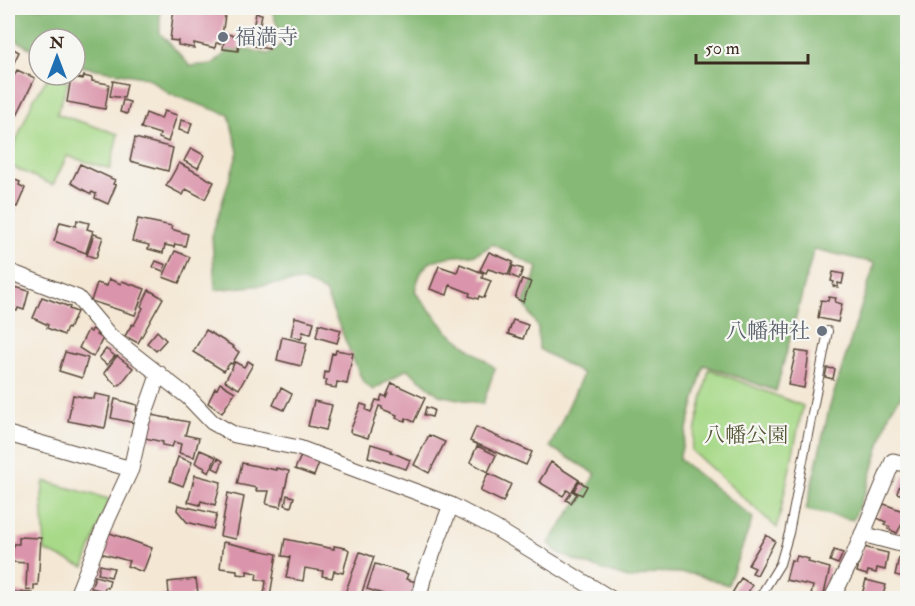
<svg xmlns="http://www.w3.org/2000/svg" width="915" height="606" viewBox="0 0 915 606" font-family="'IM FELL Double Pica','Noto Serif JP',serif">
  <style>
    .green { fill: #a7d988; stroke: #718253; stroke-width: 1.5 }
    .forest { fill: #85b974; stroke: #607249; stroke-width: 1.5 }
    .building { fill: #da94ab }
    .lines { fill: none; stroke-linecap: round; stroke-linejoin: round }
    .service-casing { stroke: #574639; stroke-width: 10 }
    .minor-casing { stroke: #574639; stroke-width: 17 }
    .service { stroke: #fff; stroke-width: 8 }
    .minor { stroke: #fff; stroke-width: 15 }
    .worship-dot { fill: #6b7280; stroke: #f6f6f2; stroke-width: 2 }
    .labels { text-anchor: middle; stroke-width: 4.5; stroke-linejoin: round; paint-order: stroke }
    .worship-label { font-size: 21px; fill: #5b616d; stroke: #f6f6f2; text-anchor: start }
    .park-label { font-size: 21px; fill: #565638; stroke: #f6f6f2 }
  </style>
  <rect width="100%" height="100%" fill="#f6f6f2"/>
  <filter id="ink" filterUnits="userSpaceOnUse"><feTurbulence type="fractalNoise" baseFrequency=".0167" numOctaves="2"/><feDisplacementMap in="SourceGraphic" scale="12" xChannelSelector="R" yChannelSelector="G"/><feConvolveMatrix kernelMatrix="1 2 1 2 8 2 1 2 1" color-interpolation-filters="sRGB"/></filter>
  <filter id="wash" filterUnits="userSpaceOnUse"><feTurbulence type="fractalNoise" baseFrequency=".008" numOctaves="4" result="noise"/><feDisplacementMap in="SourceGraphic" scale="24" xChannelSelector="R" yChannelSelector="G"/><feGaussianBlur stdDeviation="1.35" result="paint"/><feColorMatrix in="noise" values="0 0 0 0 0 0 0 0 0 0 0 0 0 0 0 0 0 1.4 0 .05"/><feComposite in="paint" operator="in"/></filter>
  <g filter="url(#wash)">
    <rect width="100%" height="100%" fill="#f4e8d5"/>
    <path class="green" d="M 49,76 L 68,82 L 57,114 L 118,134 L 110,169 L 67,156 L 53,185 L 8,165 L 8,161 L 33,100 Z
      M 709,369 L 803,406 L 777,528 L 691,450 Z
      M 44,481 L 109,499 L 84,567 L 45,551 L 42,496 Z"/>
    <path class="forest" d="M 8,8 L 160,8 L 160,33 L 190,66 L 214,64 L 231,47 L 269,54 L 283,43 L 271,8 L 907,8 L 907,389 L 890,411 L 868,485 L 853,520 L 806,510 L 829,409 L 875,263 L 814,249 L 776,391 L 704,365 L 679,459 L 753,518 L 728,585 L 694,574 L 658,572 L 631,579 L 576,561 L 557,552 L 549,543 L 596,474 L 550,447 L 583,374 L 539,349 L 538,328 L 524,303 L 538,268 L 493,244 C 488,247 482,252 476,254 C 470,256 463,255 457,256 C 430,258 420,264 415,292 L 448,332 L 495,368 L 483,404 L 439,395 L 407,369 L 373,390 L 363,382 L 325,292 L 303,281 L 215,290 L 212,235 L 238,152 L 229,115 L 170,94 L 148,78 L 75,65 L 75,39 L 39,39 L 39,54 L 8,35 Z"/>
    <g id="blocks">
      <path class="building" d="M 174,8 L 218,11 L 219,8 L 226,8 L 221,43 L 216,43 L 215,48 L 194,43 L 194,48 L 178,45 L 178,41 L 170,40 Z
        M 256,13 L 262,14 L 260,24 L 254,23 Z
        M 257,31 L 272,35 L 269,49 L 254,46 Z
        M 225,34 L 240,36 L 238,51 L 223,49 Z
        M 10,47 L 19,52 L 8,75 L 13,78 L 17,70 L 35,78 L 17,115 L 13,113 L 15,109 L 8,105 L 8,48 Z
        M 84,76 L 92,78 L 92,81 L 109,84 L 105,109 L 67,102 L 71,77 L 83,79 Z
        M 113,81 L 127,84 L 124,98 L 110,96 Z
        M 123,100 L 130,102 L 127,114 L 120,112 Z
        M 164,111 L 177,115 L 168,142 L 159,138 L 160,134 L 141,128 L 146,113 L 161,119 Z
        M 181,120 L 192,123 L 189,133 L 179,130 Z
        M 135,138 L 173,148 L 168,171 L 130,161 Z
        M 191,148 L 204,155 L 198,168 L 184,161 Z
        M 179,163 L 214,182 L 205,199 L 186,189 L 183,195 L 166,186 Z
        M 80,164 L 115,180 L 113,184 L 116,185 L 108,204 L 95,198 L 96,194 L 92,192 L 91,194 L 71,183 Z
        M 8,177 L 20,182 L 19,185 L 25,188 L 17,207 L 8,203 Z
        M 8,210 L 15,212 L 8,232 Z
        M 138,219 L 172,226 L 171,229 L 188,234 L 185,246 L 175,244 L 174,247 L 165,245 L 163,253 L 148,249 L 149,245 L 132,241 Z
        M 77,220 L 89,223 L 87,229 L 93,231 L 86,253 L 54,241 L 60,222 L 76,226 Z
        M 94,234 L 103,237 L 96,258 L 87,255 Z
        M 175,251 L 190,257 L 179,283 L 163,277 Z
        M 489,252 L 513,262 L 508,275 L 488,269 L 486,273 L 480,270 Z
        M 156,261 L 166,265 L 163,271 L 153,267 Z
        M 460,264 L 483,273 L 482,278 L 491,281 L 484,298 L 479,296 L 478,299 L 469,296 L 470,293 L 450,285 L 447,295 L 430,289 L 439,266 L 457,272 Z
        M 513,266 L 523,269 L 519,279 L 510,275 Z
        M 833,272 L 844,274 L 842,284 L 838,283 L 838,287 L 833,286 L 834,282 L 831,281 Z
        M 109,279 L 121,284 L 122,281 L 145,289 L 135,315 L 91,301 L 97,283 L 107,286 Z
        M 522,279 L 531,282 L 523,302 L 515,298 Z
        M 8,285 L 29,291 L 24,310 L 18,308 L 17,311 L 12,310 L 11,313 L 8,312 Z
        M 149,290 L 163,298 L 138,343 L 125,336 L 132,324 L 134,325 L 143,308 L 141,306 Z
        M 42,297 L 70,307 L 69,309 L 77,312 L 69,329 L 67,328 L 64,335 L 47,328 L 48,325 L 33,318 Z
        M 829,297 L 836,298 L 835,302 L 842,304 L 838,322 L 818,318 L 821,300 L 828,301 Z
        M 295,317 L 314,322 L 311,334 L 303,332 L 301,339 L 291,336 Z
        M 513,320 L 528,325 L 523,339 L 508,334 Z
        M 319,324 L 341,330 L 337,343 L 316,337 Z
        M 92,329 L 98,332 L 96,335 L 103,338 L 93,357 L 79,348 L 88,330 L 91,332 Z
        M 206,330 L 234,347 L 233,348 L 239,352 L 232,364 L 230,363 L 224,371 L 193,352 Z
        M 157,331 L 166,340 L 156,351 L 147,343 Z
        M 282,337 L 307,343 L 301,366 L 277,360 Z
        M 106,349 L 115,356 L 107,365 L 99,358 Z
        M 336,350 L 353,353 L 347,384 L 337,382 L 336,388 L 325,386 L 327,380 L 324,380 L 325,372 L 328,373 L 332,353 L 335,354 Z
        M 796,351 L 809,353 L 804,388 L 788,385 Z
        M 65,352 L 88,358 L 82,378 L 59,371 Z
        M 117,356 L 133,368 L 121,384 L 117,386 L 104,373 Z
        M 248,361 L 253,364 L 239,389 L 225,381 L 235,362 L 244,367 Z
        M 827,368 L 835,369 L 833,379 L 825,377 Z
        M 220,383 L 235,392 L 222,413 L 208,403 L 215,388 L 217,389 Z
        M 392,383 L 425,398 L 414,422 L 406,418 L 405,421 L 396,418 L 397,415 L 382,409 L 382,407 L 379,406 L 368,438 L 352,433 L 350,431 L 361,404 L 367,406 L 366,410 L 371,412 L 376,400 L 380,401 L 382,395 L 386,397 Z
        M 281,388 L 292,394 L 284,410 L 273,405 Z
        M 95,394 L 111,397 L 105,428 L 68,421 L 73,395 L 94,399 Z
        M 115,399 L 137,405 L 135,423 L 111,418 Z
        M 314,401 L 332,405 L 326,430 L 308,426 Z
        M 426,407 L 434,410 L 432,417 L 424,415 Z
        M 151,415 L 189,422 L 185,435 L 199,438 L 194,457 L 179,453 L 181,444 L 174,442 L 172,447 L 162,445 L 163,442 L 145,438 Z
        M 476,427 L 532,452 L 526,465 L 470,441 Z
        M 429,435 L 445,442 L 429,473 L 414,465 Z
        M 371,444 L 391,450 L 391,452 L 410,460 L 406,469 L 368,457 Z
        M 477,446 L 496,455 L 488,472 L 470,462 Z
        M 200,450 L 216,457 L 209,473 L 204,470 L 205,468 L 195,463 Z
        M 301,456 L 319,463 L 314,476 L 295,469 Z
        M 178,457 L 192,462 L 183,486 L 170,481 Z
        M 218,458 L 223,461 L 219,471 L 213,468 Z
        M 551,462 L 579,480 L 572,491 L 577,494 L 571,503 L 566,500 L 571,493 L 567,490 L 563,496 L 539,482 Z
        M 242,463 L 276,470 L 276,468 L 289,471 L 281,507 L 266,504 L 269,491 L 256,491 L 257,488 L 237,484 Z
        M 488,473 L 511,484 L 503,502 L 480,491 Z
        M 904,474 L 908,475 L 908,497 L 897,493 Z
        M 195,475 L 221,482 L 215,505 L 201,501 L 200,505 L 188,502 Z
        M 579,481 L 587,486 L 582,495 L 574,491 Z
        M 228,493 L 244,497 L 236,539 L 220,536 Z
        M 287,495 L 294,497 L 291,507 L 285,505 Z
        M 884,504 L 908,513 L 897,533 L 888,529 L 890,527 L 884,524 L 886,522 L 877,518 Z
        M 178,505 L 217,514 L 213,529 L 187,522 L 177,510 Z
        M 107,532 L 152,548 L 143,572 L 127,566 L 129,561 L 100,553 Z
        M 766,535 L 775,541 L 757,575 L 752,573 L 755,568 L 748,565 Z
        M 19,537 L 41,538 L 38,585 L 34,585 L 34,590 L 26,589 L 27,563 L 12,562 L 13,544 L 19,544 Z
        M 285,539 L 334,549 L 334,546 L 346,548 L 349,550 L 343,573 L 334,571 L 332,578 L 322,576 L 323,571 L 305,568 L 303,581 L 286,578 L 290,557 L 282,556 Z
        M 223,542 L 277,554 L 270,596 L 264,595 L 266,581 L 256,579 L 257,573 L 247,571 L 247,575 L 237,574 L 237,570 L 220,568 Z
        M 863,547 L 888,553 L 885,570 L 877,568 L 876,573 L 868,571 L 867,575 L 857,572 Z
        M 834,550 L 843,553 L 838,564 L 830,561 Z
        M 360,552 L 374,557 L 360,598 L 351,598 L 344,596 Z
        M 797,556 L 809,559 L 808,562 L 830,568 L 824,594 L 818,596 L 811,595 L 813,586 L 786,580 L 791,560 L 795,561 Z
        M 899,557 L 908,559 L 908,578 L 895,575 Z
        M 375,564 L 408,574 L 406,579 L 416,582 L 411,598 L 382,598 L 383,594 L 367,589 Z
        M 100,565 L 114,568 L 111,577 L 98,574 Z
        M 95,576 L 110,580 L 108,588 L 105,587 L 104,591 L 91,588 Z
        M 741,578 L 752,585 L 745,598 L 737,598 L 731,595 Z
        M 196,579 L 198,593 L 191,594 L 191,598 L 142,598 L 142,597 L 169,595 L 168,582 Z
        M 866,580 L 886,585 L 882,598 L 861,598 Z
        M 14,592 L 32,593 L 32,598 L 13,598 Z"/>
    </g>
  </g>
  <g filter="url(#ink)">
    <use href="#blocks" fill-opacity="0" stroke="#574639" stroke-width="1.5"/>
    <g class="lines">
      <g class="service-casing">
        <path id="service" d="M 759,598 L 780,564 L 789,533 L 828,331"/>
      </g>
      <g class="minor-casing">
        <path id="minor" d="M 8,271 L 78,298 L 110,336 L 188,397 L 212,422 L 235,435 L 299,448 L 451,505 L 495,528 L 610,598
          M 8,434 L 131,469
          M 862,534 L 908,546
          M 76,598 L 104,527 L 131,469 L 141,424 L 159,373
          M 419,598 L 423,579 L 451,505
          M 832,598 L 852,559 L 893,461 L 908,465"/>
      </g>
      <use href="#service" class="service"/>
      <use href="#minor" class="minor"/>
    </g>
  </g>
  <g class="worship-dot">
    <circle cx="223" cy="37" r="6"/>
    <circle cx="822" cy="331" r="6"/>
  </g>
  <g class="labels">
    <g class="worship-label">
      <text x="235" y="44">福満寺</text>
      <text x="810" y="338" text-anchor="end">八幡神社</text>
    </g>
    <g class="park-label">
      <text x="746" y="442">八幡公園</text>
    </g>
  </g>
  <rect width="915" height="606" fill="none" stroke="#f6f6f2" stroke-width="30"/>
  <g transform="translate(57 57)"><circle r="28" fill="#f6f6f2" stroke="#aba49d" stroke-width="1.5"/>
  <path d="M0-4.5L10 22L0 15L-10 22Z" fill="#1f6fb2"/>
  <text y="-9" font-size="16" font-weight="bold" text-anchor="middle" fill="#3b2a1e">N</text>
  </g>
  <path d="M696 54v9h112v-9" fill="none" stroke="#3b2a1e" stroke-width="3"/>
  <text x="705" y="54" font-size="18" fill="#3b2a1e" stroke="#f6f6f2" stroke-width="4.5" paint-order="stroke">50 m</text>
</svg>
